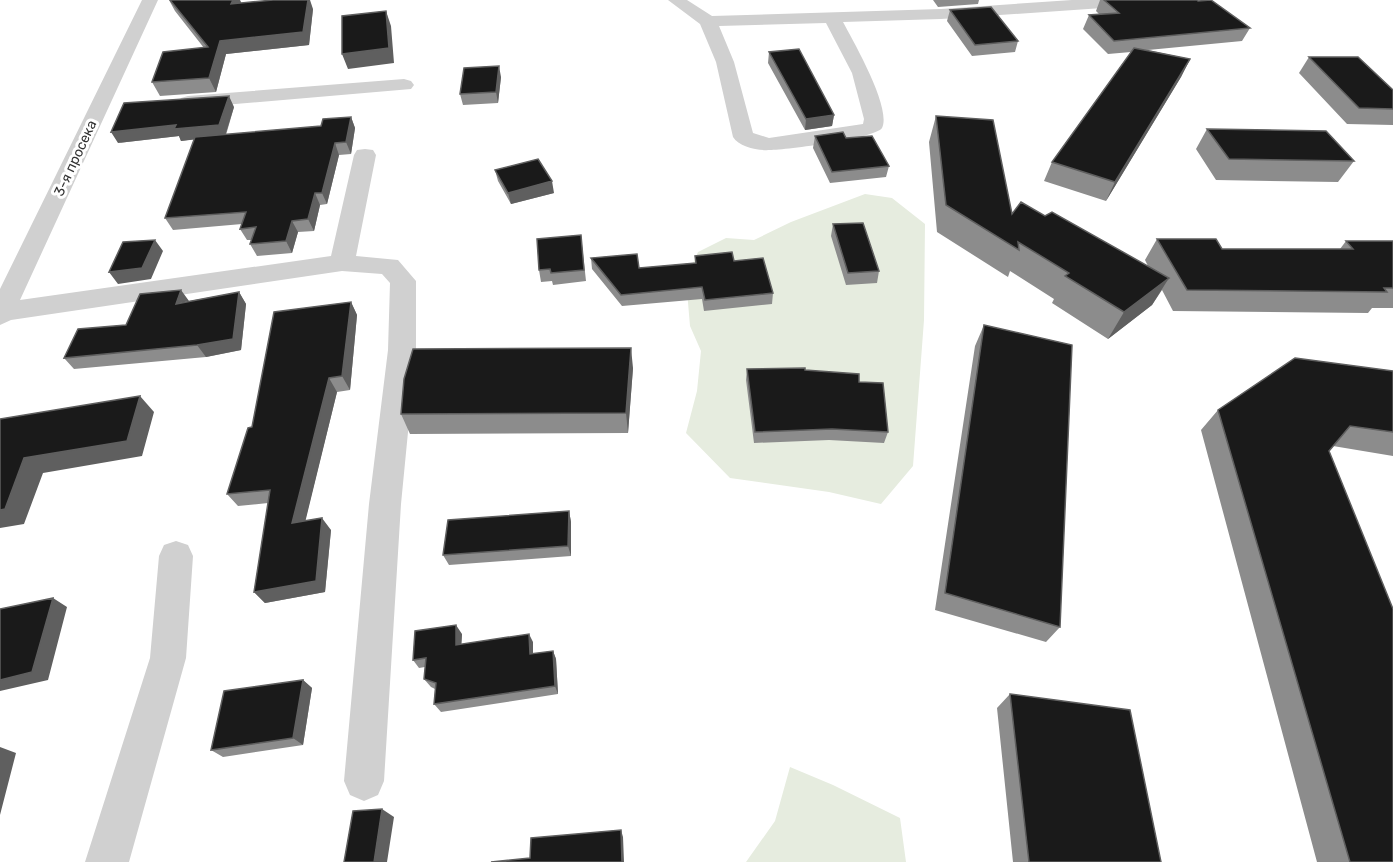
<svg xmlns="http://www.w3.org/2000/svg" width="1393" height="862" viewBox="0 0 1393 862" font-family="Rubik,sans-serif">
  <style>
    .green { fill: #e6ecdf }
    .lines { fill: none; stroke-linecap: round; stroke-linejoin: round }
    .minor { fill: #d0d0d0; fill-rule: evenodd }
    .wall { fill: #8c8c8c }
    .shaded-wall { fill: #5f5f5f }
    .building { fill: #1a1a1a; stroke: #5f5f5f; stroke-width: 1.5 }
    .labels { text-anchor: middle; stroke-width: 6; stroke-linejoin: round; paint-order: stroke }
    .far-street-label { font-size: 14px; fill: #333; stroke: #fff }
  </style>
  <rect width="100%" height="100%" fill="#fff"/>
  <path class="green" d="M 865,194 L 892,198 L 925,224 L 924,320 L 913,466 L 881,504 L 829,492 L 730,478 L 686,433 L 697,391 L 701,351 L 690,326 L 686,279 L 698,252 L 726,238 L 754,240 L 791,222 Z
    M 790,767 L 833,785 L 900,818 L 906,862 L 746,862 L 775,821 Z"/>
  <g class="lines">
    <path class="minor" d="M 142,0 L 158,0 L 20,300 L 331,256 L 354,155 L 357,150 L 365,149 L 373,150 L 376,155 L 356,256 L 398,260 L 416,281 L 416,350 L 401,504 L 384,781 L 378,795 L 364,801 L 350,795 L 344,781 L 369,504 L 388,350 L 390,283 L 382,274 L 342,271 L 11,320 L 0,325 L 0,289 Z
      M 668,0 L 687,0 L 712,16 L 941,9 L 1072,0 L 1154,0 L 1146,5 L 941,19 L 843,22 C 853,41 892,108 882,128 C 876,138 786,150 770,150 C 759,151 739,147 733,137 L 716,62 L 700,24 ZM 826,23 L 852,73 L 864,119 L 863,124 L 769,138 L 753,133 L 734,62 L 719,26 Z
      M 404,79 L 411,81 L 414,85 L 411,89 L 188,108 L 181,106 L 178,102 L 181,98 L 188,96 Z
      M 176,541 L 188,545 L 193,556 L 186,658 L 129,862 L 85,862 L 150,658 L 159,556 L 164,545 Z"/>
  </g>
  <path class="wall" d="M 169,0 L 242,3 L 313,9 L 309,45 L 226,54 L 216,92 L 160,96 L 152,82 L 204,48 L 175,11 Z
    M 933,0 L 979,0 L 978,4 L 938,7 Z
    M 1100,0 L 1197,0 L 1250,28 L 1242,41 L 1148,50 L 1190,59 L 1181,77 L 1106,201 L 1044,181 L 1052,162 L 1131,52 L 1108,54 L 1083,29 L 1089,15 L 1100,15 L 1096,11 Z
    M 950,10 L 1018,41 L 1015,52 L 972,56 L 947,21 Z
    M 769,52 L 834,115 L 832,126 L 805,130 L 768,63 Z
    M 1309,57 L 1393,90 L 1393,125 L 1347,124 L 1299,73 Z
    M 501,77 L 498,103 L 463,105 L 460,94 Z
    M 234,107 L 226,135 L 321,126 L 351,117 L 355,128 L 351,154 L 339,155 L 327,204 L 320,205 L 314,231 L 298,232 L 292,253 L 257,256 L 250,244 L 252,240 L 247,240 L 240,229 L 242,224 L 173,230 L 165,218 L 195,139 L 181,141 L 179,136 L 118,143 Z
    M 936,116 L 1012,214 L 1045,216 L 1148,266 L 1145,260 L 1157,239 L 1222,249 L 1340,249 L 1346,241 L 1393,241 L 1393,308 L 1372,308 L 1368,313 L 1173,311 L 1162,290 L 1152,305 L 1108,339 L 1052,303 L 1054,299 L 1010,271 L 1008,277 L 937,232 L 929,142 Z
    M 1207,129 L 1354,161 L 1338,182 L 1216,180 L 1196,149 Z
    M 815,136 L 846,138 L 889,166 L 886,177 L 830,183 L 813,148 Z
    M 495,170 L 554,193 L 511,204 L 498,181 Z
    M 833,224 L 879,271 L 877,283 L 846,285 L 831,236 Z
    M 581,235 L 586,281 L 553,285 L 552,281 L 541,282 L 539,270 Z
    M 695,256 L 734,261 L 773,293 L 772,304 L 704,311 L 702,299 L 622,306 L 592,269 L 591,258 L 639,268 L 695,263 Z
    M 239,292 L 246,304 L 241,350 L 206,357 L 74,369 L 64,358 L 126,325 L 189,301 Z
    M 351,302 L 357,315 L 350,390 L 337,392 L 305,521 L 331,530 L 325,592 L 265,603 L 254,592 L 268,503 L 238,506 L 227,494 L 252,427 Z
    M 984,325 L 1060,627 L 1046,642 L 935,610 L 975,346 Z
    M 633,368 L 628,433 L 410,434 L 401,414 Z
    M 747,369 L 805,370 L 859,382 L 888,432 L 884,443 L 829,440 L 754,443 L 746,380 Z
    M 1393,371 L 1393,456 L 1333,446 L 1329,451 L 1393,862 L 1317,862 L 1201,430 L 1218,410 Z
    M 569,511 L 571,522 L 571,556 L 449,565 L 443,555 Z
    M 462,634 L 461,644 L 533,642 L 533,654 L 553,651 L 556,659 L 558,694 L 441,712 L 434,704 L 435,689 L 431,687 L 424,679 L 425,667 L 419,668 L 413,660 Z
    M 303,680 L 312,688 L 303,745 L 223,757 L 211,750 Z
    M 1010,694 L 1161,862 L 1013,862 L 997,708 Z"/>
  <path class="shaded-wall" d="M 233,0 L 240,0 L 242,4 L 231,4 Z
    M 308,0 L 310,0 L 313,9 L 309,45 L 226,54 L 216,92 L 209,78 L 220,41 Z
    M 386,11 L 391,26 L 394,63 L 348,69 L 342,54 Z
    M 1190,59 L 1181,77 L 1106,201 L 1115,182 Z
    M 499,66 L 501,77 L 498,103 L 496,92 Z
    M 229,96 L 234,107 L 225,136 L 181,141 L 179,136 L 118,143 L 111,132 Z
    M 834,115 L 832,126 L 805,130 L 806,119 Z
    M 351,117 L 355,128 L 351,154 L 346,142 Z
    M 335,143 L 339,155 L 327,204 L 322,193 Z
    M 552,181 L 554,193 L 511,204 L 508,193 Z
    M 315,193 L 320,205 L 314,231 L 308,219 Z
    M 292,221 L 298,232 L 292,253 L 286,241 Z
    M 155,240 L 163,251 L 151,279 L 118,284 L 109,272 Z
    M 1169,278 L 1152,305 L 1108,339 L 1124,312 Z
    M 181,290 L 189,301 L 176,304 Z
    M 239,292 L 246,304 L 241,350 L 206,357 L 197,345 Z
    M 351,302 L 357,315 L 350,390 L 342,376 Z
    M 631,348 L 633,368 L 628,433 L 626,413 Z
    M 329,378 L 337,392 L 302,535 L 292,523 Z
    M 140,396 L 154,412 L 142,456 L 43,473 L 24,524 L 0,528 L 0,510 L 24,458 Z
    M 569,511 L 571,522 L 571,556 L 568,546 Z
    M 322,518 L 331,530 L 325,592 L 265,603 L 254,592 Z
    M 53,598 L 67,607 L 48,680 L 0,691 L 0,680 Z
    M 456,625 L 462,634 L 461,653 L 456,645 Z
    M 529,634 L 533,642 L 533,663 L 530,654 Z
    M 553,651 L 556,659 L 558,694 L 555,686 Z
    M 303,680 L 312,688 L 303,745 L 293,738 Z
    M 0,747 L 16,753 L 0,815 Z
    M 382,809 L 394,817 L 387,862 L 374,862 Z
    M 621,830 L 623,837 L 624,862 L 622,862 Z"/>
  <path class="building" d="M 170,0 L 233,0 L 231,4 L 273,0 L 308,0 L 303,32 L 220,41 L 209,78 L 152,82 L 163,52 L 208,47 Z
    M 1104,0 L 1197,0 L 1198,1 L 1211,0 L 1250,28 L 1114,41 L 1089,15 L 1119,13 Z
    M 991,7 L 1018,41 L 975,45 L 950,10 Z
    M 386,11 L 389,48 L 342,54 L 342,16 Z
    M 1134,48 L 1190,59 L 1115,182 L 1052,162 Z
    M 799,49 L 834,115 L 806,119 L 769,52 Z
    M 1309,57 L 1358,57 L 1393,90 L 1393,109 L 1359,108 Z
    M 499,66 L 496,92 L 460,94 L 464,68 Z
    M 229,96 L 219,125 L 174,129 L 176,125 L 111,132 L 124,103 Z
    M 936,116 L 993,120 L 1012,214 L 1021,202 L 1045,216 L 1052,212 L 1169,278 L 1124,312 L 1065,276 L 1069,273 L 1018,242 L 1019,250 L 946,205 Z
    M 351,117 L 346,142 L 335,143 L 322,193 L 315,193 L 308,219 L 292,221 L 286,241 L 250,244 L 256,227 L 240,229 L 246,212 L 165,218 L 195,137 L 321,126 L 323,119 Z
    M 1207,129 L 1326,131 L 1354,161 L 1229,159 Z
    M 843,132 L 846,138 L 872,136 L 889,166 L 832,172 L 815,136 Z
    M 538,159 L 552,181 L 508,193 L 495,170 Z
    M 863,223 L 879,271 L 848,273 L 833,224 Z
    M 581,235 L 584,270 L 551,273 L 550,269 L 539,270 L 537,239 Z
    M 1157,239 L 1216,239 L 1222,249 L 1353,249 L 1346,241 L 1393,241 L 1393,288 L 1384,288 L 1387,292 L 1187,290 Z
    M 155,240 L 142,268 L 109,272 L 123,242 Z
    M 732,252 L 734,261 L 763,258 L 773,293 L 705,300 L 702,287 L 621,295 L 591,258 L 637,254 L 639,268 L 696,263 L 695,256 Z
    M 181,290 L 176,304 L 239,292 L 233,339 L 197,345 L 64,358 L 78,329 L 126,325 L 140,294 Z
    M 351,302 L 342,376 L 329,378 L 292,523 L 322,518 L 316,581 L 254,592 L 270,490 L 227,494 L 248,428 L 252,427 L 274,312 Z
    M 984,325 L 1072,345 L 1060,627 L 945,593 Z
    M 631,348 L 626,413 L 401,414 L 404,379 L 413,349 Z
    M 1295,358 L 1393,371 L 1393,432 L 1350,426 L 1329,451 L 1393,609 L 1393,862 L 1350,862 L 1218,410 Z
    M 805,368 L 805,370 L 859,374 L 859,382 L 883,383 L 888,432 L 832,429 L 755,432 L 747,369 Z
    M 140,396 L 127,441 L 24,458 L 5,509 L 0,510 L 0,419 Z
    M 569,511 L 568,546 L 443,555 L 448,520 Z
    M 53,598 L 32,672 L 0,680 L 0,609 Z
    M 456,625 L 456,645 L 529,634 L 530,654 L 553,651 L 555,686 L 434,704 L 436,683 L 424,679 L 426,658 L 413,660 L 415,631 Z
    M 303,680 L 293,738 L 211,750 L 224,691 Z
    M 1010,694 L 1130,710 L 1161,862 L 1029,862 Z
    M 382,809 L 374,862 L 344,862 L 353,811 Z
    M 621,830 L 622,862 L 491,862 L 530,858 L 531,838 Z"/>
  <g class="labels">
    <g class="far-street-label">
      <text transform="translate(75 158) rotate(-65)" y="5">3-я просека</text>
    </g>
  </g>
</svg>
